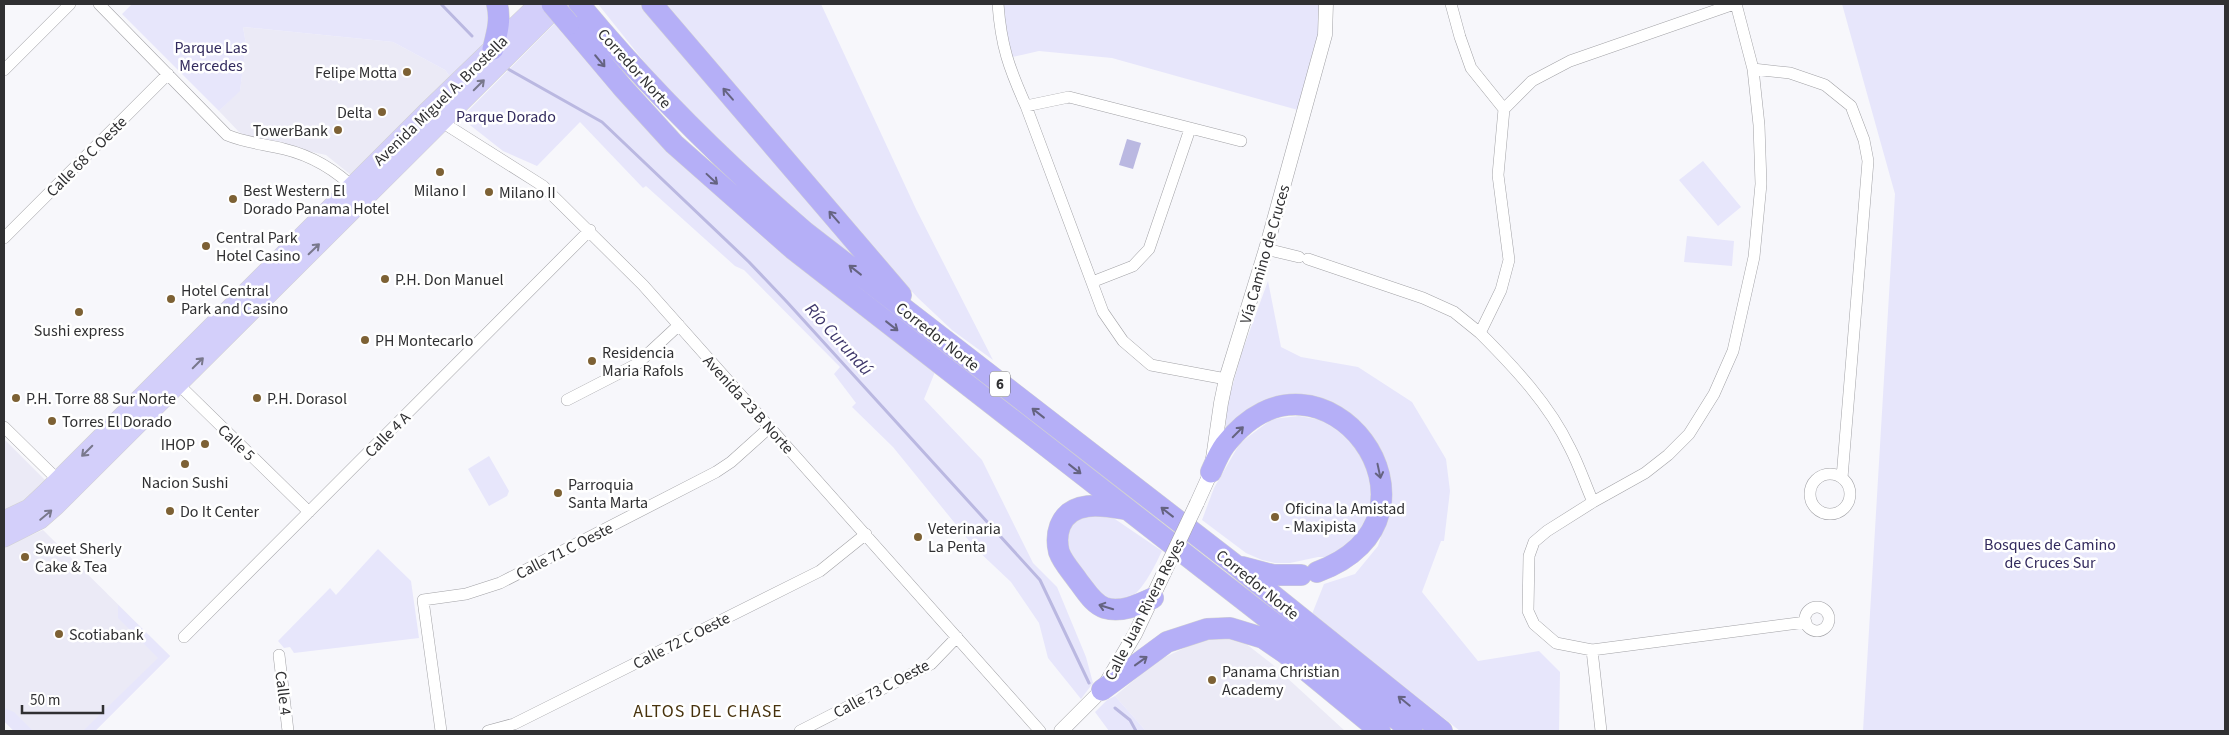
<svg xmlns="http://www.w3.org/2000/svg" width="2229" height="735" viewBox="0 0 2229 735" font-family="'Source Sans 3',sans-serif">
  <style>
    .built { fill: #ebeaf6 }
    .green { fill: #e7e6fb }
    .water { fill: #bab8e1 }
    .lines { fill: none; stroke-linecap: round; stroke-linejoin: round }
    .stream { stroke: #bab8e1; stroke-width: 3 }
    .minor-casing { stroke: #a2a2a6; stroke-width: 12 }
    .tertiary-casing { stroke: #a2a2a6; stroke-width: 15 }
    .primary-casing { stroke: #d1d1d2; stroke-width: 19 }
    .motorway-casing { stroke: #d1d1d2; stroke-width: 22 }
    .minor { stroke: #fff; stroke-width: 11 }
    .tertiary { stroke: #fff; stroke-width: 14 }
    .primary { stroke: #d3cffa; stroke-width: 18 }
    .motorway { stroke: #b5aff7; stroke-width: 21 }
    .tertiary-bridge-casing { stroke: #a2a2a6; stroke-width: 15; stroke-linecap: butt }
    .motorway-bridge-casing { stroke: #d1d1d2; stroke-width: 22; stroke-linecap: butt }
    .tertiary-bridge { stroke: #fff; stroke-width: 14 }
    .motorway-bridge { stroke: #b5aff7; stroke-width: 21 }
    .oneway { stroke: #656381 }
    .oneway2 { stroke: #79788c }
    .poi-dot { fill: #7d6134; stroke: #fff; stroke-width: 2 }
    .labels { text-anchor: middle; stroke-width: 5; stroke-linejoin: round; paint-order: stroke }
    .shield { fill: #fff; stroke: #6e6e70; stroke-width: 1 }
    .shield-label { font-size: 15px; font-weight: bold; fill: #303032 }
    .park-label { font-size: 16px; fill: #322a5d; stroke: #fff }
    .street-label { font-size: 16px; fill: #303032; stroke: #fff }
    .poi-label { font-size: 16px; fill: #303032; stroke: #fff; text-anchor: start }
    .water-label { font-size: 18px; font-style: italic; fill: #3d366a; stroke: #fff }
    .neighbourhood-label { font-size: 18px; letter-spacing: 1px; fill: #47320c; stroke: #fff }
  </style>
  <rect width="100%" height="100%" fill="#f7f7fb"/>
  <path class="built" d="M 243,27 L 393,42 L 445,70 L 451,78 L 351,175 L 326,155 L 250,138 L 239,132 L 219,111 L 240,90 L 246,44 Z
    M 4,439 L 47,482 L 31,497 L 4,510 Z
    M 43,530 L 170,656 L 95,731 L 14,731 L 4,721 L 4,547 Z
    M 1236,636 L 1272,664 L 1345,731 L 1146,731 L 1115,696 L 1157,661 L 1205,638 Z"/>
  <path class="green" d="M 132,4 L 492,4 L 489,42 L 451,78 L 445,70 L 393,42 L 243,27 L 246,44 L 240,91 L 219,111 L 122,14 Z
    M 598,4 L 645,4 L 868,269 L 783,203 L 666,89 Z
    M 660,4 L 821,4 L 916,209 L 993,360 L 952,330 L 918,298 L 854,230 Z
    M 1001,4 L 1321,4 L 1320,34 L 1298,110 L 1112,58 L 1039,51 L 1008,58 Z
    M 1842,4 L 2225,4 L 2225,731 L 1863,731 L 1895,194 Z
    M 555,23 C 663,160 797,269 935,372 L 924,399 L 982,460 L 1033,563 L 1057,587 L 1086,657 L 1093,683 L 1081,699 L 1048,658 L 1039,623 L 1011,582 L 975,548 L 893,447 L 852,407 L 856,403 L 834,374 L 840,367 L 744,270 L 735,266 L 646,186 L 643,188 L 580,122 L 537,166 L 503,151 L 461,118 Z
    M 1703,161 L 1741,207 L 1718,226 L 1679,180 Z
    M 1687,236 L 1734,241 L 1732,266 L 1684,262 Z
    M 1268,281 L 1281,347 L 1301,357 L 1358,367 L 1412,402 L 1446,459 L 1450,491 L 1444,541 L 1441,541 L 1422,592 L 1478,661 L 1539,651 L 1560,672 L 1559,731 L 1460,731 L 1312,614 L 1324,584 L 1355,574 L 1378,546 L 1388,514 L 1358,429 L 1288,403 L 1225,440 L 1227,405 L 1242,352 Z
    M 1299,416 L 1322,420 L 1344,432 L 1368,465 L 1372,504 L 1359,535 L 1331,557 L 1318,557 L 1290,563 L 1275,563 L 1262,560 L 1246,553 L 1202,520 L 1214,488 L 1240,443 L 1272,419 Z
    M 489,456 L 509,491 L 507,496 L 489,506 L 468,469 Z
    M 1080,515 L 1112,517 L 1162,551 C 1155,565 1140,599 1122,601 C 1116,601 1108,599 1102,598 L 1066,549 L 1070,524 Z
    M 378,549 L 411,581 L 419,638 L 294,653 L 290,647 L 284,648 L 278,641 L 330,588 L 336,595 Z
    M 118,605 L 170,656 L 95,731 L 83,731 L 158,658 L 118,618 Z
    M 1115,696 L 1146,731 L 1109,731 L 1095,712 L 1107,700 Z
    M 4,708 L 14,712 L 33,731 L 14,731 L 4,721 Z"/>
  <path class="water" d="M 1127,139 L 1141,143 L 1133,169 L 1119,165 Z"/>
  <g class="lines">
    <path class="stream" d="M 441,4 L 472,36
      M 508,69 L 602,122 L 749,262 L 787,302 L 1040,580 L 1089,683
      M 1115,708 L 1130,720 L 1136,731"/>
    <g class="minor-casing">
      <path id="minor" d="M 99,4 L 227,135 C 246,143 264,144 284,149 C 313,156 336,170 357,191
        M 998,4 C 1001,46 1009,68 1026,106
        M 1451,4 L 1460,37 L 1471,68 L 1504,109
        M 1736,4 L 1753,69 L 1759,125 L 1761,184 L 1754,257 L 1733,351 L 1714,394 L 1689,434 L 1668,455 L 1645,473 L 1593,502 L 1547,531 L 1534,542 L 1529,556 L 1528,611 L 1534,624 L 1556,643 L 1592,650 L 1806,622
        M 1753,69 L 1790,73 L 1825,85 L 1851,106 L 1864,140 L 1868,161 L 1842,478
        M 4,70 L 70,4
        M 426,112 L 543,186 L 643,285 L 1040,731
        M 4,238 L 168,74
        M 1266,249 L 1299,257
        M 1308,259 L 1423,298 L 1454,312 L 1480,333 L 1501,290 L 1509,260 L 1498,175 L 1504,109 L 1532,81 L 1570,61 L 1734,4
        M 1092,282 L 1133,266 L 1149,249 L 1190,129
        M 1480,333 C 1514,367 1549,404 1570,448 C 1579,465 1585,484 1593,502
        M 1226,379 L 1151,365 L 1123,341 L 1103,312 L 1026,106 L 1069,97 L 1241,141
        M 175,381 L 309,512
        M 567,400 L 637,364 L 679,325
        M 4,427 L 58,480
        M1810 494a20 20 0 1 1 40 0a20 20 0 1 1-40 0Z
        M1805 619a12 12 0 1 1 24 0a12 12 0 1 1-24 0Z
        M 184,637 L 590,230
        M 1592,650 L 1601,731
        M 279,655 L 288,731
        M 441,731 L 423,600 L 466,594 L 500,583 L 716,472 L 731,462 L 770,427
        M 488,731 L 514,724 L 820,571 L 866,534
        M 800,731 L 931,664 L 957,637"/>
    </g>
    <g class="tertiary-casing">
      <path id="tertiary" d="M 1197,503 L 1211,472 L 1221,403 L 1226,379 L 1266,249 L 1325,35 L 1326,4
        M 1061,731 L 1102,690 L 1135,634 L 1163,575"/>
    </g>
    <g class="primary-casing">
      <path id="primary" d="M 4,520 L 29,508 L 45,493 L 426,112 L 538,4
        M 4,538 L 40,520 L 56,506 L 560,4"/>
    </g>
    <g class="motorway-casing">
      <path id="motorway" d="M 579,4 C 648,87 723,162 805,232 L 1234,564 L 1442,731
        M 652,4 L 901,295
        M 569,24 L 623,88 L 674,144 L 793,249 L 1412,731
        M 493,49 C 497,33 501,20 497,4
        M 1211,472 C 1215,463 1219,453 1225,445 C 1321,321 1467,517 1317,572
        M 1124,509 C 1102,505 1070,500 1060,526 C 1057,534 1057,544 1059,552 C 1063,563 1072,572 1078,581 C 1086,591 1093,604 1105,608 C 1121,613 1138,605 1153,598
        M 1242,567 L 1273,575 L 1301,575
        M 1102,690 L 1167,642 L 1207,629 L 1230,628 L 1263,638 L 1285,653 L 1380,731"/>
    </g>
    <use href="#minor" class="minor"/>
    <use href="#tertiary" class="tertiary"/>
    <use href="#primary" class="primary"/>
    <use href="#motorway" class="motorway"/>
    <g class="tertiary-bridge-casing">
      <path id="tertiary-bridge" d="M 1163,575 L 1197,503"/>
    </g>
    <g class="motorway-bridge-casing">
      <path id="motorway-bridge" d="M 552,4 L 569,24"/>
    </g>
    <use href="#tertiary-bridge" class="tertiary-bridge"/>
    <use href="#motorway-bridge" class="motorway-bridge"/>
  </g>
  <defs><path id="oneway-shaft" d="M-6 0H5M1.5-3L5.5 0L1.5 3" fill="none" stroke-width="1.6" stroke-linecap="round" stroke-linejoin="round" transform="scale(1.25)"/></defs>
  <g class="oneway">
    <use href="#oneway-shaft" transform="translate(600 61) rotate(50)"/>
    <use href="#oneway-shaft" transform="translate(728 94) rotate(-131)"/>
    <use href="#oneway-shaft" transform="translate(712 179) rotate(43)"/>
    <use href="#oneway-shaft" transform="translate(834 217) rotate(-131)"/>
    <use href="#oneway-shaft" transform="translate(855 270) rotate(-142)"/>
    <use href="#oneway-shaft" transform="translate(892 326) rotate(38)"/>
    <use href="#oneway-shaft" transform="translate(1038 413) rotate(-142)"/>
    <use href="#oneway-shaft" transform="translate(1238 432) rotate(-45)"/>
    <use href="#oneway-shaft" transform="translate(1075 469) rotate(38)"/>
    <use href="#oneway-shaft" transform="translate(1379 471) rotate(78)"/>
    <use href="#oneway-shaft" transform="translate(1167 512) rotate(-142)"/>
    <use href="#oneway-shaft" transform="translate(1106 607) rotate(-163)"/>
    <use href="#oneway-shaft" transform="translate(1141 661) rotate(-36)"/>
    <use href="#oneway-shaft" transform="translate(1404 701) rotate(-141)"/>
  </g>
  <g class="oneway2">
    <use href="#oneway-shaft" transform="translate(479 85) rotate(-45)"/>
    <use href="#oneway-shaft" transform="translate(314 249) rotate(-44)"/>
    <use href="#oneway-shaft" transform="translate(198 363) rotate(-45)"/>
    <use href="#oneway-shaft" transform="translate(87 451) rotate(135)"/>
    <use href="#oneway-shaft" transform="translate(46 515) rotate(-40)"/>
  </g>
  <g class="poi-dot">
    <circle cx="407" cy="72" r="5"/>
    <circle cx="382" cy="112" r="5"/>
    <circle cx="338" cy="130" r="5"/>
    <circle cx="440" cy="172" r="5"/>
    <circle cx="489" cy="192" r="5"/>
    <circle cx="233" cy="199" r="5"/>
    <circle cx="206" cy="246" r="5"/>
    <circle cx="385" cy="279" r="5"/>
    <circle cx="171" cy="299" r="5"/>
    <circle cx="79" cy="312" r="5"/>
    <circle cx="365" cy="340" r="5"/>
    <circle cx="592" cy="361" r="5"/>
    <circle cx="16" cy="398" r="5"/>
    <circle cx="257" cy="398" r="5"/>
    <circle cx="52" cy="421" r="5"/>
    <circle cx="205" cy="444" r="5"/>
    <circle cx="185" cy="464" r="5"/>
    <circle cx="558" cy="493" r="5"/>
    <circle cx="170" cy="511" r="5"/>
    <circle cx="1275" cy="517" r="5"/>
    <circle cx="918" cy="537" r="5"/>
    <circle cx="25" cy="557" r="5"/>
    <circle cx="59" cy="634" r="5"/>
    <circle cx="1212" cy="680" r="5"/>
  </g>
  <g class="labels">
    <rect class="shield" x="990" y="371.5" width="20" height="25" rx="4"/>
    <g class="shield-label">
      <text x="1000" y="389">6</text>
    </g>
    <g class="park-label">
      <text x="211" y="53">Parque Las<tspan x="211" dy="18">Mercedes</tspan></text>
      <text x="506" y="122">Parque Dorado</text>
      <text x="2050" y="550">Bosques de Camino<tspan x="2050" dy="18">de Cruces Sur</tspan></text>
    </g>
    <g class="street-label">
      <text transform="translate(635 68) rotate(48)" y="6">Corredor Norte</text>
      <text transform="translate(440 100) rotate(-44)" y="6">Avenida Miguel A. Brostella</text>
      <text transform="translate(86 156) rotate(-45)" y="6">Calle 68 C Oeste</text>
      <text transform="translate(1264 254) rotate(-74)" y="6">Vía Camino de Cruces</text>
      <text transform="translate(938 336) rotate(38)" y="6">Corredor Norte</text>
      <text transform="translate(749 404) rotate(48)" y="6">Avenida 23 B Norte</text>
      <text transform="translate(387 434) rotate(-45)" y="6">Calle 4 A</text>
      <text transform="translate(237 442) rotate(44)" y="6">Calle 5</text>
      <text transform="translate(564 550) rotate(-27)" y="6">Calle 71 C Oeste</text>
      <text transform="translate(1258 584) rotate(39)" y="6">Corredor Norte</text>
      <text transform="translate(1144 609) rotate(-63)" y="6">Calle Juan Rivera Reyes</text>
      <text transform="translate(681 640) rotate(-27)" y="6">Calle 72 C Oeste</text>
      <text transform="translate(881 688) rotate(-28)" y="6">Calle 73 C Oeste</text>
      <text transform="translate(284 693) rotate(83)" y="6">Calle 4</text>
    </g>
    <g class="poi-label">
      <text x="397" y="78" text-anchor="end">Felipe Motta</text>
      <text x="372" y="118" text-anchor="end">Delta</text>
      <text x="328" y="136" text-anchor="end">TowerBank</text>
      <text x="243" y="196">Best Western El<tspan x="243" dy="18">Dorado Panama Hotel</tspan></text>
      <text x="440" y="196" text-anchor="middle">Milano I</text>
      <text x="499" y="198">Milano II</text>
      <text x="216" y="243">Central Park<tspan x="216" dy="18">Hotel Casino</tspan></text>
      <text x="395" y="285">P.H. Don Manuel</text>
      <text x="181" y="296">Hotel Central<tspan x="181" dy="18">Park and Casino</tspan></text>
      <text x="79" y="336" text-anchor="middle">Sushi express</text>
      <text x="375" y="346">PH Montecarlo</text>
      <text x="602" y="358">Residencia<tspan x="602" dy="18">Maria Rafols</tspan></text>
      <text x="26" y="404">P.H. Torre 88 Sur Norte</text>
      <text x="267" y="404">P.H. Dorasol</text>
      <text x="62" y="427">Torres El Dorado</text>
      <text x="195" y="450" text-anchor="end">IHOP</text>
      <text x="185" y="488" text-anchor="middle">Nacion Sushi</text>
      <text x="568" y="490">Parroquia<tspan x="568" dy="18">Santa Marta</tspan></text>
      <text x="1285" y="514">Oficina la Amistad<tspan x="1285" dy="18">- Maxipista</tspan></text>
      <text x="180" y="517">Do It Center</text>
      <text x="928" y="534">Veterinaria<tspan x="928" dy="18">La Penta</tspan></text>
      <text x="35" y="554">Sweet Sherly<tspan x="35" dy="18">Cake &amp; Tea</tspan></text>
      <text x="69" y="640">Scotiabank</text>
      <text x="1222" y="677">Panama Christian<tspan x="1222" dy="18">Academy</tspan></text>
    </g>
    <g class="water-label">
      <text transform="translate(839 339) rotate(48)" y="6">Río Curundú</text>
    </g>
    <g class="neighbourhood-label">
      <text x="708" y="717">ALTOS DEL CHASE</text>
    </g>
  </g>
  <rect width="2229" height="735" fill="none" stroke="#303032" stroke-width="10"/>
  <path d="M22 705v8h81v-8" fill="none" stroke="#303032" stroke-width="2.5"/>
  <text x="30" y="705" font-size="15" fill="#303032" stroke="#ffffff" stroke-width="4" paint-order="stroke">50 m</text>
</svg>
